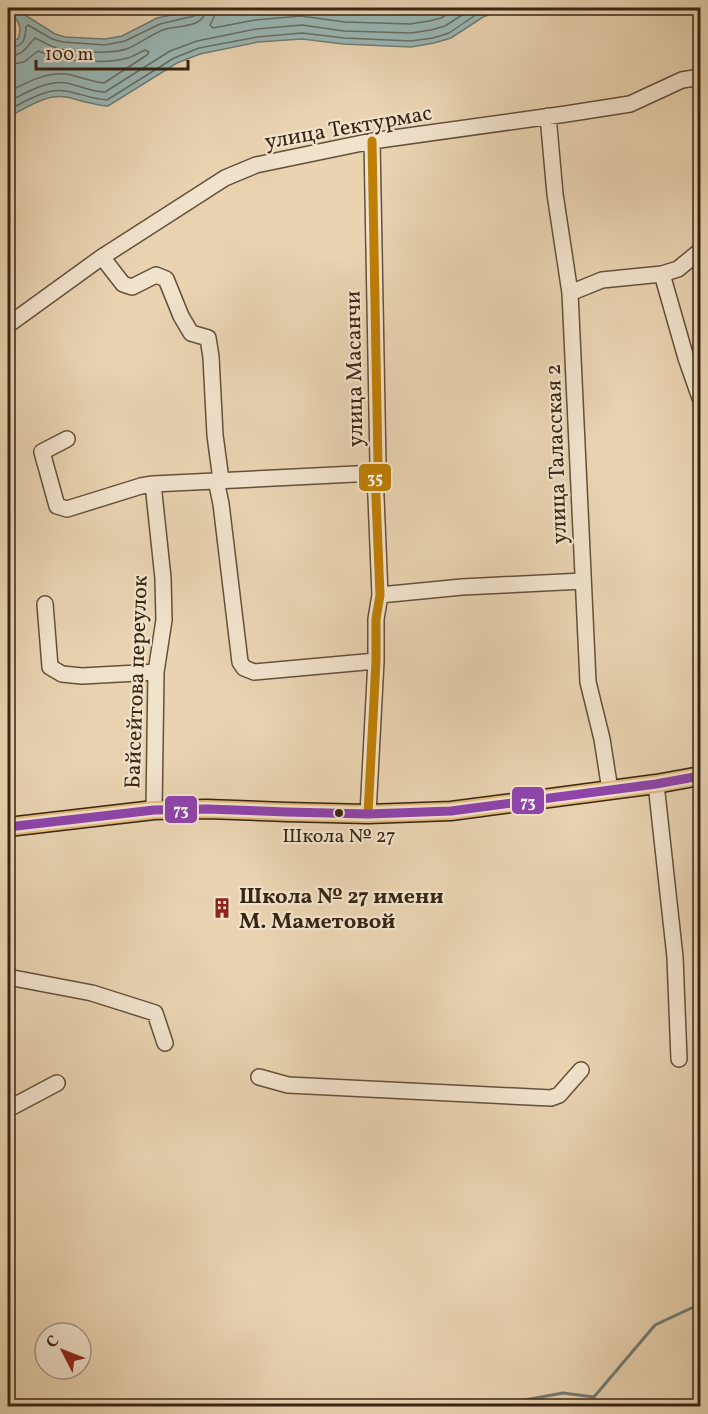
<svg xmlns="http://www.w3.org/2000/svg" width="708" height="1414" viewBox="0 0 708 1414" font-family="Vollkorn,serif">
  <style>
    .water { fill: #99b6b4; stroke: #727c74; stroke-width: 1.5 }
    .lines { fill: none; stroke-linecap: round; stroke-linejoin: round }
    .shore { stroke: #686e64; stroke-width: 1.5 }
    .stream { stroke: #727c74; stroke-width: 3 }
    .minor-casing { stroke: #64503a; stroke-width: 18 }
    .major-casing { stroke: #382513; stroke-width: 21 }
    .minor { stroke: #f1e2cc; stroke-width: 15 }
    .major { stroke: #e4ba78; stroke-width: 18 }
    .bus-1-casing { stroke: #f1e2cc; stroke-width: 14 }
    .bus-2-casing { stroke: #f1e2cc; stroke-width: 14 }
    .bus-1 { stroke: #be7f06; stroke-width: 9 }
    .bus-2 { stroke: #8e44ad; stroke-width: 9 }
    .bus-dot { fill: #382513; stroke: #f1e2cc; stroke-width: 2 }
    .labels { text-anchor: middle; stroke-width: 4.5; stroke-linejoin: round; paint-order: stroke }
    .bus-label { font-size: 20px; fill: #382513; stroke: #f1e2cc }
    .street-label { font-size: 22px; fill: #382513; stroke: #f1e2cc }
    .poi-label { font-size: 22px; font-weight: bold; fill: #382513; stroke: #f1e2cc; text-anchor: start }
    .line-badge { stroke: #f1e2cc; stroke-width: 2 }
    .badge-label { font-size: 16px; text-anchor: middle; font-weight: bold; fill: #fff }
  </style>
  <rect width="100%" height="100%" fill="#e9d3b1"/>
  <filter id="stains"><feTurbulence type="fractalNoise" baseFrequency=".00333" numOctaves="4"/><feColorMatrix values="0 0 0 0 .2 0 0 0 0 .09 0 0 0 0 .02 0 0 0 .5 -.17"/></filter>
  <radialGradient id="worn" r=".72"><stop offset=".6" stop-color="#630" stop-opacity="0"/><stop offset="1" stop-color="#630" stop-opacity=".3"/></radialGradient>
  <path class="water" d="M 8,8 L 14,8 L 55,34 L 65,37 L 105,39 L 122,36 L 157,18 L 186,12 L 201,8 L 507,8 L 483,17 L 451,38 L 434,43 L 411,47 L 343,44 L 302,39 L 258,42 L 200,54 L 177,63 L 108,106 C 93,105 80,100 66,97 C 46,93 25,109 8,117 L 8,42 L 18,39 C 23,27 18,18 8,13 Z
    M 635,8 L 700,8 L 700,11 L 687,10 L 667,14 L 658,14 Z"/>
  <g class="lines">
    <path class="shore" d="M 215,8 L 214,17 L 210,25 L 213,28 L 255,20 L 301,16 L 345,22 L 410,24 L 429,21 L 441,18 L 457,8
      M 8,48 C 23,47 25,41 26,27 L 28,25 L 52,39 L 63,42 L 105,45 L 125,41 L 160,24 L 194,16 L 198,13 L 199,8
      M 8,56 C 25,55 25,48 35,38 C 44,42 51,47 60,49 C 76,53 115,54 129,48 C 142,42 153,33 166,29 C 181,25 205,28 206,8
      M 8,65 L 24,62 L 38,51 C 62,61 102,65 128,58 C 134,56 140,52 145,50 L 149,52 L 147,55 L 104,83 C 91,82 79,76 66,74 C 45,72 26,83 8,92
      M 8,102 C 26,93 46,80 67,83 C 80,86 92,92 105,92 L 170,51 L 197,41 L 256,29 L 302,25 L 344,31 L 411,33 L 431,30 L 445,26 L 473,8
      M 8,110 C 25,102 45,88 65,91 C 79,93 92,99 107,100 L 174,58 L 199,48 L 257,37 L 302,33 L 344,38 L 411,41 L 433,38 L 449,33 L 480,12 L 489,8"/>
    <path class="stream" d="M 491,1406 L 563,1393 L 594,1397 L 655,1325 L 700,1304"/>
    <g class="minor-casing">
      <path id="minor" d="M 548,116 L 555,194 L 570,293 L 588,682 L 602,739 L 610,790
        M 102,257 L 123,284 L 132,287 L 156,275 L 166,279 L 181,316 L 191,333 L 208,338 L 211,357 L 215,435 L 221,480
        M 662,274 L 678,269 L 700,251
        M 570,293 L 602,280 L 662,274 L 686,358 L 700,398
        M 8,325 L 102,257 L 225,178 L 256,165 L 372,141 L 566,114 L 630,104 L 682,80 L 700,77
        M 67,439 L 42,452 L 57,506 L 67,509 L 141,486 L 153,484 L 375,473
        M 216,480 L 221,504 L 240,662 L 244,668 L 254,672 L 376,661
        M 153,484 L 163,578 L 164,620 L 156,672 L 154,810
        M 380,595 L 462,587 L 583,581
        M 45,604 L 50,667 L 62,674 L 82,676 L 156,672
        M 656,784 L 675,957 L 679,1059
        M 368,814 L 376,661 L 376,619 L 380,595 L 375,473 L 378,465 L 372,141
        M 8,977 L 92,993 L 155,1013 L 165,1043
        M 259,1077 L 288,1085 L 551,1098 L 559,1095 L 581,1070
        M 8,1109 L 57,1083"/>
    </g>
    <g class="major-casing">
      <path id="major" d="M 8,827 L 154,810 L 207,809 L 287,812 L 368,814 L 451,811 L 656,784 L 700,776"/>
    </g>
    <use href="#minor" class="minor"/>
    <use href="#major" class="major"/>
    <g class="bus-1-casing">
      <path id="bus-1" d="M 368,814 L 376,661 L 376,619 L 380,595 L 375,473 L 378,465 L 372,141"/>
    </g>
    <g class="bus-2-casing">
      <path id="bus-2" d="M 8,827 L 154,810 L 207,809 L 287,812 L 368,814 L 451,811 L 656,784 L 700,776"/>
    </g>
    <use href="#bus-1" class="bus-1"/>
    <use href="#bus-2" class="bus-2"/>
  </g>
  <defs>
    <g id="building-bare" transform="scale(1.62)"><path d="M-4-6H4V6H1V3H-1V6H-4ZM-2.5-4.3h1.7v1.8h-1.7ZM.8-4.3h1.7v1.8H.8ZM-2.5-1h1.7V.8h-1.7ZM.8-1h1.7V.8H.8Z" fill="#8f2418" stroke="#f1e2cc" stroke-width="2.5" paint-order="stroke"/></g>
  </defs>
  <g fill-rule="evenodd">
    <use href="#building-bare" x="222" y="908"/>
  </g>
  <circle class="bus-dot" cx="339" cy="813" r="5"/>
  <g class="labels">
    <g class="bus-label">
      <text x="339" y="842">Школа № 27</text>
    </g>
    <g class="street-label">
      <text transform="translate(348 126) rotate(-10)" y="8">улица Тектурмас</text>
      <text transform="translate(353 369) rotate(-91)" y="8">улица Масанчи</text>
      <text transform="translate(555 454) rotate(-92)" y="8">улица Таласская 2</text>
      <text transform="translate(135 682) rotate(-88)" y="8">Байсейтова переулок</text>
    </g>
    <g class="poi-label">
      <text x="239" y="903">Школа № 27 имени<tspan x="239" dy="25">М. Маметовой</tspan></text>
    </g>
  </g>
  <g class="line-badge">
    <rect x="358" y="463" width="34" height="29" rx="6" fill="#be7f06"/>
    <rect x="511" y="786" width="34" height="29" rx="6" fill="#8e44ad"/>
    <rect x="164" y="795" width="34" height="29" rx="6" fill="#8e44ad"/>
  </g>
  <g class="badge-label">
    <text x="375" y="483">35</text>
    <text x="528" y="807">73</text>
    <text x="181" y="815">73</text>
  </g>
  <rect width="708" height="1414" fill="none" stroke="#e9d3b1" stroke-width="30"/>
  <rect x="9" y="9" width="690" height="1396" fill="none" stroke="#382513" stroke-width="3"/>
  <rect x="15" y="15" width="678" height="1384" fill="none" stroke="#382513" stroke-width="1.5"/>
  <g transform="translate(63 1351) rotate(312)"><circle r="28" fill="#f1e2cc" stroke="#a79682" stroke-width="1.5"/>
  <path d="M0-4.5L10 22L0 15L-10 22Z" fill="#8f2418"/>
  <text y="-9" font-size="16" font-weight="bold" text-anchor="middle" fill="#382513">С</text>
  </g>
  <path d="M36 60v9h152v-9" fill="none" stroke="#382513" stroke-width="3"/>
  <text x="45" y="60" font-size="18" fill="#382513" stroke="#f1e2cc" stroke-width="4.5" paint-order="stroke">100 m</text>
  <rect width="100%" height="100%" filter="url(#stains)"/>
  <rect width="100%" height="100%" fill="url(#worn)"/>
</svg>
